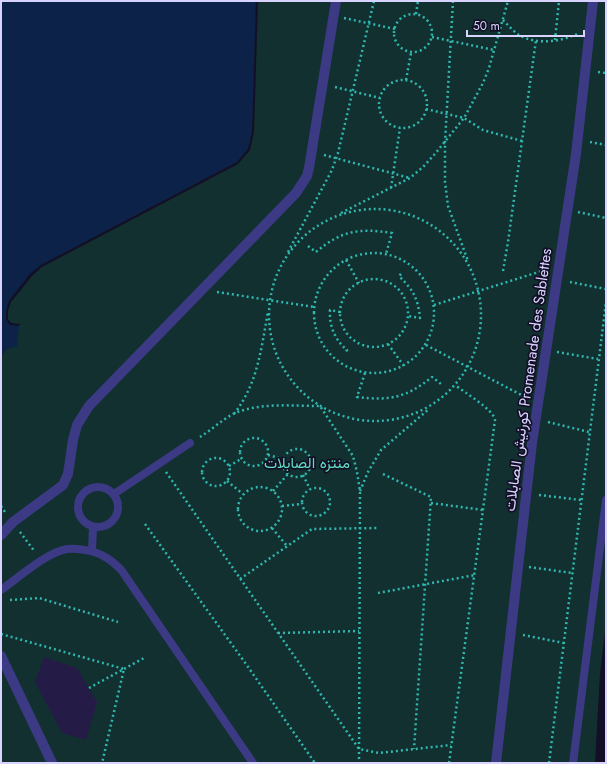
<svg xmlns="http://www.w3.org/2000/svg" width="607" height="764" viewBox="0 0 607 764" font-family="Jost,Vazirmatn,sans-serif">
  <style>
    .green { fill: #12302f }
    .water { fill: #0c2248 }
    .pier { fill: #130f26 }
    .building { fill: #241b47 }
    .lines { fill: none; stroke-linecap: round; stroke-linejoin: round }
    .path { stroke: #2fb8b0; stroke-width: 2.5; stroke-dasharray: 2 3; stroke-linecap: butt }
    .lane { stroke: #3d3a85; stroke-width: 8 }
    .street { stroke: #3d3a85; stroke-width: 10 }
    .labels { text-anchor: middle; stroke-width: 3.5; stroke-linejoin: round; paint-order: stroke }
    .street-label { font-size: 15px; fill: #d9d4ff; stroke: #130f26 }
    .park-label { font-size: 15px; fill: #5fe0c0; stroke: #130f26 }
  </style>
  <rect width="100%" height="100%" fill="#130f26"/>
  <path class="green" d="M 256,1 L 606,1 L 606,624 L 600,673 L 595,763 L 1,763 L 1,355 L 7,349 L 10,325 C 9,323 7,322 6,320 C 0,306 32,275 41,265 L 248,149 Z"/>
  <path class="water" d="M 1,1 L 256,1 L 252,132 L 248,149 L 237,162 L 41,265 L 30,274 L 9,301 L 6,319 L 10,325 L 19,326 L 17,346 L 7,349 L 1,355 Z"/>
  <path class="pier" d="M 256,1 L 258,1 L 254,132 L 250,150 L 238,164 L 42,267 L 32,276 L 11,302 L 8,311 L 8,319 L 11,323 L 20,324 L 19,326 L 10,325 L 6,319 L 6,311 L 9,301 L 30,274 L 41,265 L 237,162 L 248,149 L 252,132 Z"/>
  <path class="building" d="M 44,657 L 77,668 L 97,702 L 86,740 L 62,733 L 35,682 Z"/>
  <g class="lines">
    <path class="path" d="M 453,1 L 445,142 L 445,182 L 448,206 L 468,261
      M394 33a19 19 0 1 1 38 0a19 19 0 1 1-38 0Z
      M 416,14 L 418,1
      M 344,18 L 395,29
      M 503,20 C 508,25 513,31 519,35 C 536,45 560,42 577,34
      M 432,37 L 494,50
      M 555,40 L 559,1
      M 598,72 L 606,73
      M379 104a24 24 0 1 1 48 0a24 24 0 1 1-48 0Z
      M 406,80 L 411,53
      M 335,87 L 380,98
      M 426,109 L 464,118 L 483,130 L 522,141
      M 590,142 L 606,145
      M 324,155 L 410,178
      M 391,188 L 400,128
      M269 315a106 106 0 1 1 212 0a106 106 0 1 1-212 0Z
      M 578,212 L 606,218
      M 341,213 L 410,178 L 423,167 L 434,155 L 464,118 L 483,83 L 489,68 L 508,1
      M 308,246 L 316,252 C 342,230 360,228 392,233 L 386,254
      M 288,252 L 332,170 L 338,153 L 374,1
      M314 313a60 60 0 1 1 120 0a60 60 0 1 1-120 0Z
      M 346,260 L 359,283
      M 503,271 L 508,242 L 536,40
      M 401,274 L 399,276 C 413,290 418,298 420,318 L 408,316
      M340 313a34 34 0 1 1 68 0a34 34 0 1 1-68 0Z
      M 570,282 L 606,289
      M 217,292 L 314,307
      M 434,305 L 545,270
      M 340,312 L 330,310 C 329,326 335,340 347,350 L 345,353
      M 388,344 L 404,366
      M 426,345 L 527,398
      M 557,352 L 598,359
      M 365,373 L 357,397 C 389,401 406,398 432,377 L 441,384
      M 234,414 C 258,383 261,349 268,312
      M 548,422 L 589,432
      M 200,437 C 211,430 222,420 233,414 C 259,402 293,406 320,406 L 353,456 L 357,472 L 360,491 L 359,763
      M240 452a14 14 0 1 1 28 0a14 14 0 1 1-28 0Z
      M283 463a14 14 0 1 1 28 0a14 14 0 1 1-28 0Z
      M 268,455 L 283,459
      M202 472a14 14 0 1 1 28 0a14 14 0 1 1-28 0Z
      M 229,466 L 241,459
      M 166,472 L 359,749 L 379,753 L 451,745
      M 383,474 L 431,497 L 414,749
      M 303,475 L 310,489
      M 227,481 L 243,494
      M238 509a22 22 0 1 1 44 0a22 22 0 1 1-44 0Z
      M302 502a14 14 0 1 1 28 0a14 14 0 1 1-28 0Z
      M 273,491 L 288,474
      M 360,491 L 368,472 L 381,450 L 429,409
      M 539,495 L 581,500
      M 431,503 L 483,510
      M 1,506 L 5,512
      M 282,506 L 301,504
      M 145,524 L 246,664 L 315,763
      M 272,528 L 287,546
      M 20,532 L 35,552
      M 529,567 L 572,573
      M 240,579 L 312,529 L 378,528
      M 378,593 L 475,575
      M 10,600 L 39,598 L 118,622
      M 278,633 L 359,631
      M 1,634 L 124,669 L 102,763
      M 523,635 L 564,643
      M 89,688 L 144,658
      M 449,763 L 495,420 C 494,410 464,392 455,385
      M 549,763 L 606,302"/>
    <path class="lane" d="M78 507a20 20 0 1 1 40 0a20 20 0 1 1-40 0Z
      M 114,494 L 190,443
      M 92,551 L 93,527
      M 1,590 C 18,578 47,552 67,549 C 73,548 79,549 85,550 C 101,552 112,560 122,571 L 253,763
      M 573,763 L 606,500"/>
    <path class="street" d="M 1,535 L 13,522 L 63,485 L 68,474 L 73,440 L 77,425 L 89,406 L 296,193 L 307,176 L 309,168 L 336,1
      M 1,656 L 52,763
      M 496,763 L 532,443 L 576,154 L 593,1"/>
  </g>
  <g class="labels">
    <g class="street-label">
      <text transform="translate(528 380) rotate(-82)" y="5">كورنيش الصابلات Promenade des Sablettes</text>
    </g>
    <g class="park-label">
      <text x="307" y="468">منتزه الصابلات</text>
    </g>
  </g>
  <rect width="607" height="764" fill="none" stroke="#d9d4ff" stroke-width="4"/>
  <path d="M467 30v6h117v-6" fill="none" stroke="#d9d4ff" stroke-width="2"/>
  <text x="473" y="30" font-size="12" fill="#d9d4ff" stroke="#130f26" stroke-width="3" paint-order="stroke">50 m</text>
</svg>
